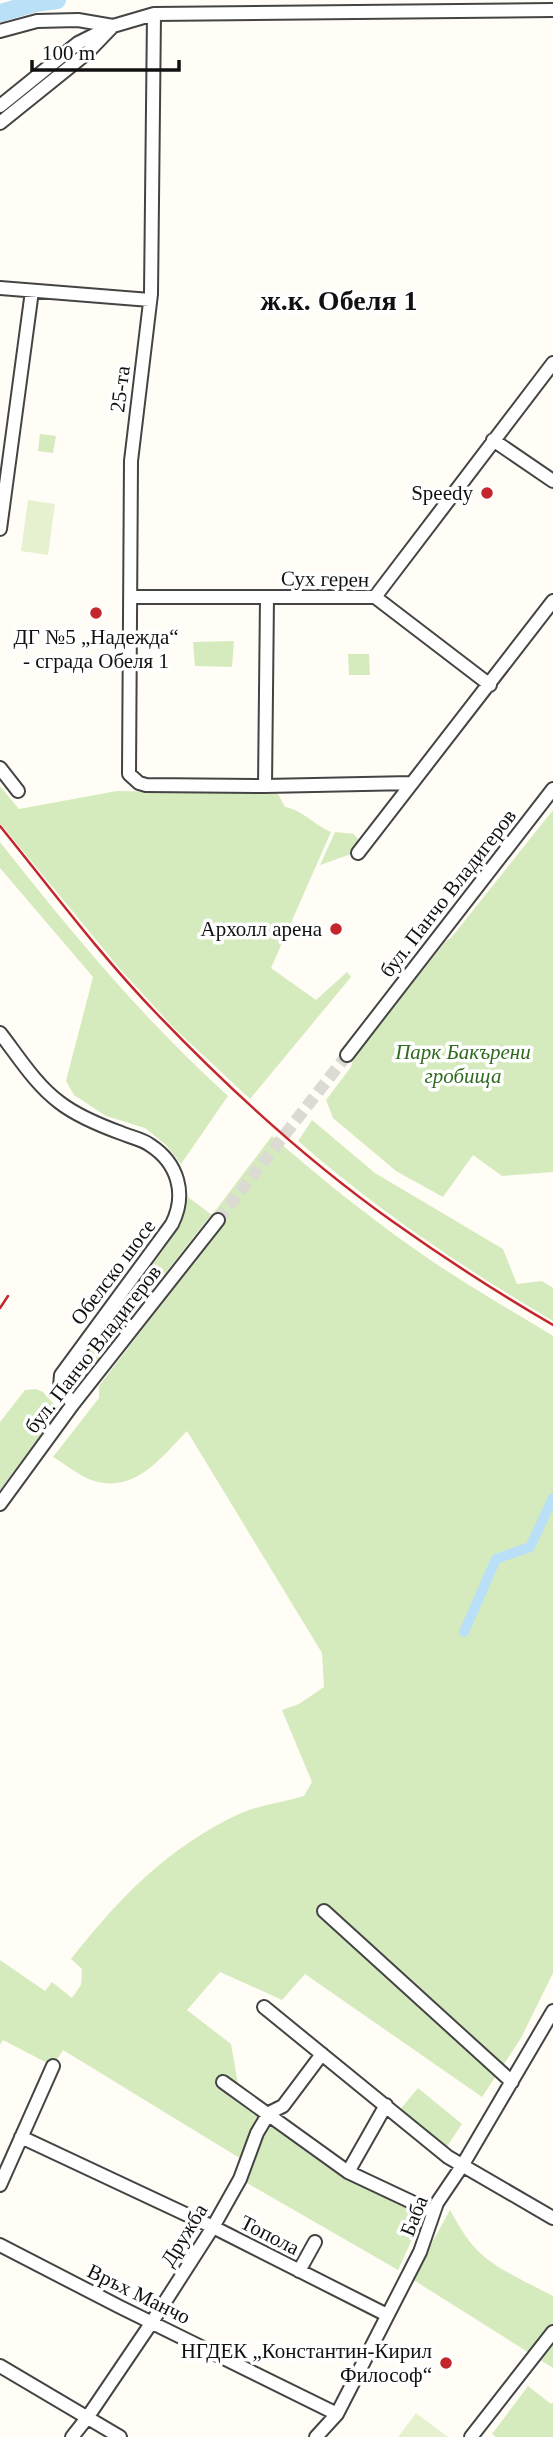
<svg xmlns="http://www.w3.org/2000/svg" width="553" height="2437" viewBox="0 0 553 2437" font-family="Georgia,serif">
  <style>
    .green { fill: #d5ebbd }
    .pitch { fill: #e6f2cf }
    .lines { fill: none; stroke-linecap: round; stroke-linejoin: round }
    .canal { stroke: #b9e0f7; stroke-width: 10 }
    .river { stroke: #b9e0f7; stroke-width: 18 }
    .minor-tunnel { stroke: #dbdad3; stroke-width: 12; stroke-dasharray: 12 6; stroke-linecap: butt }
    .minor-casing { stroke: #444; stroke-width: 16 }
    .minor { stroke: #fff; stroke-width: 12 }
    .rail { stroke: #c4262e; stroke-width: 2.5 }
    .poi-dot { fill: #c4262e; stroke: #fff; stroke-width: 2.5 }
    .labels { text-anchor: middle; stroke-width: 7; stroke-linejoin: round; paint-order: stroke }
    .street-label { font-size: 21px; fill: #111; stroke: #fff }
    .poi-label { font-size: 21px; fill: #111; stroke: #fff; text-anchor: end }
    .park-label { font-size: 21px; font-style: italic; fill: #2f6b1f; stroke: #fff }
    .district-label { font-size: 28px; font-weight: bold; fill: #111; stroke: #fff }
  </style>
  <rect width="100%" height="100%" fill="#fffdf5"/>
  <path class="green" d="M 40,434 L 56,436 L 53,453 L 38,451 Z
    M 234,641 L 232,667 L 195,666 L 193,642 Z
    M 348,654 L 369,654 L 370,675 L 349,675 Z
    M 0,786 L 19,809 L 117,791 L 278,794 L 285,807 C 303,810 314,825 331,832 L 271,968 L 316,1000 L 347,972 L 351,977 L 250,1099 L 174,1028 L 120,969 L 0,823 Z
    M 553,810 L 553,1172 L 502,1176 L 473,1155 L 443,1197 L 396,1171 L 333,1118 L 326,1100 L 351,1067 L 353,1059 L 446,941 L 451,938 Z
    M 335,832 L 354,834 L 361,843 L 354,853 L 320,865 Z
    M 0,842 C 71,932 143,1019 228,1096 L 181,1164 L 166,1145 L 145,1128 L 106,1116 L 74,1095 L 66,1081 L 93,977 L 0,868 Z
    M 312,1120 L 375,1173 L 503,1249 L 517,1284 L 542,1281 L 553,1288 L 553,1321 C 463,1268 377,1210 298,1141 Z
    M 272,1136 C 318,1176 366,1215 416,1250 C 460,1281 507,1308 553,1336 L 553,1973 L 521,2038 L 482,2097 L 305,1974 L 282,2000 L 220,1972 L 187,2010 L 231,2044 L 238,2084 L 277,2119 L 424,2213 L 398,2270 L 240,2179 L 246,2162 L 63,2050 L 53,2066 L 3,2040 L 0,2045 L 0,1960 L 45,1991 L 52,1982 L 72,1998 L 81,1985 L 82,1969 L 71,1959 C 120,1897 168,1847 241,1813 C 260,1805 284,1802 304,1796 L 312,1782 L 282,1710 L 299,1704 L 324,1687 L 322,1653 L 187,1431 C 161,1458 134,1495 91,1480 C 78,1475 65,1464 53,1457 L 99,1398 L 99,1386 L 223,1224 L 211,1215 L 86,1374 L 80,1381 L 69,1383 L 70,1373 L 162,1252 L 180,1225 L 188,1197 L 212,1215 Z
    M 36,1389 L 43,1392 L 53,1403 L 54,1417 L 0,1490 L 0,1422 L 25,1390 Z
    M 418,2088 L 462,2124 L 444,2151 L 398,2112 Z
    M 450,2210 C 458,2224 466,2239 478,2251 C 496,2269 530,2284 553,2296 L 553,2368 L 412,2279 Z
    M 528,2386 L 551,2404 L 553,2402 L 553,2437 L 496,2437 L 492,2434 Z"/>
  <path class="pitch" d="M 28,500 L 55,504 L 48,555 L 21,551 Z
    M 416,2413 L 448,2437 L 398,2437 Z"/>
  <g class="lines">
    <path class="canal" d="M 464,1632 L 496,1559 L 530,1547 L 553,1498"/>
    <path class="river" d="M 0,13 L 35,3 L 57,0"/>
    <path class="minor-tunnel" d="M 218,1220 L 347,1055"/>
    <g class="minor-casing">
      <path id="minor" d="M 154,14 L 151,294 L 131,461 L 129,774 L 139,783 L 146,785 L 265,786 L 412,783
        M 0,31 L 37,21 L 78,20 L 113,26 L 154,14 L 553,10
        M 0,106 L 78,43 L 106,29
        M 0,123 L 87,53 L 113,26
        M 0,288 L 150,300
        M 493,440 L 553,481
        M 0,529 L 32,291
        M 130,597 L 375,597 L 490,685
        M 375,597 L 553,363
        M 0,768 L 18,791
        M 265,786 L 267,597
        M 358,853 L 553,601
        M 0,1033 C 18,1056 35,1084 59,1102 C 77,1116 99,1125 121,1133 C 130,1137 142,1139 150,1145 C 178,1163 187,1194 172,1224 L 61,1375 L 60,1387 L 73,1404
        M 347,1055 L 553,789
        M 0,1504 L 73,1404 L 218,1220
        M 324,1911 L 512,2082
        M 264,2007 L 448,2157 L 553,2218
        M 223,2082 L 348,2172 L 433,2212
        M 21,2137 L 213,2227 L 387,2315
        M 348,2172 L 386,2105
        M 0,2185 L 53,2066
        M 0,2245 L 120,2307 L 337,2414
        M 299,2271 L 315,2242
        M 0,2366 L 120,2437
        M 72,2437 L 87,2418 L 152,2322 L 213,2227 L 240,2179 L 257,2133 L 269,2113 L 283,2106 L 322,2054
        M 316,2437 L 337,2414 L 420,2252 L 437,2203 L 462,2166 L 553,2011
        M 471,2437 L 553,2332"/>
    </g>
    <use href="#minor" class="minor"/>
    <path class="rail" d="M 0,826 C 51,889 100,955 157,1014 C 228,1088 309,1162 392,1221 C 444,1258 498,1293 553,1325
      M 0,1308 L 8,1296"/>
  </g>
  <g class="poi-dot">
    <circle cx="487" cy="493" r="7"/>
    <circle cx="96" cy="613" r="7"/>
    <circle cx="336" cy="929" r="7"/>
    <circle cx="446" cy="2363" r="7"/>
  </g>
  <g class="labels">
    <g class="street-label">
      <text transform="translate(120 389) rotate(-83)" y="7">25-та</text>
      <text transform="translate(325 579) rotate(1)" y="7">Сух герен</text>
      <text transform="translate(448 893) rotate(-52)" y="7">бул. Панчо Владигеров</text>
      <text transform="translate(113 1272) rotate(-53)" y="7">Обелско шосе</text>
      <text transform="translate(93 1349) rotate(-52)" y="7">бул. Панчо Владигеров</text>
      <text transform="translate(414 2216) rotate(-68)" y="7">Баба</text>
      <text transform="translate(184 2235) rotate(-58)" y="7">Дружба</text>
      <text transform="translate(270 2235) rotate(27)" y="7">Топола</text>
      <text transform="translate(139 2294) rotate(26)" y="7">Връх Манчо</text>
    </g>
    <g class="poi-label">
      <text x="473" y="500">Speedy</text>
      <text x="96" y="644" text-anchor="middle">ДГ №5 „Надежда“<tspan x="96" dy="24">- сграда Обеля 1</tspan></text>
      <text x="322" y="936">Архолл арена</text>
      <text x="432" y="2358">НГДЕК „Константин-Кирил<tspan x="432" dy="24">Философ“</tspan></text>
    </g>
    <g class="park-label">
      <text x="463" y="1059">Парк Бакърени<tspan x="463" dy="24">гробища</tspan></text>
    </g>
    <g class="district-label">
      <text x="339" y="310">ж.к. Обеля 1</text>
    </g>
  </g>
  <path d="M32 60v10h147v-10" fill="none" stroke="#111111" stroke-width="3.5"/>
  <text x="42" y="60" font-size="21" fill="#111111" stroke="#ffffff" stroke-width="5" paint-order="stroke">100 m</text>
</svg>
